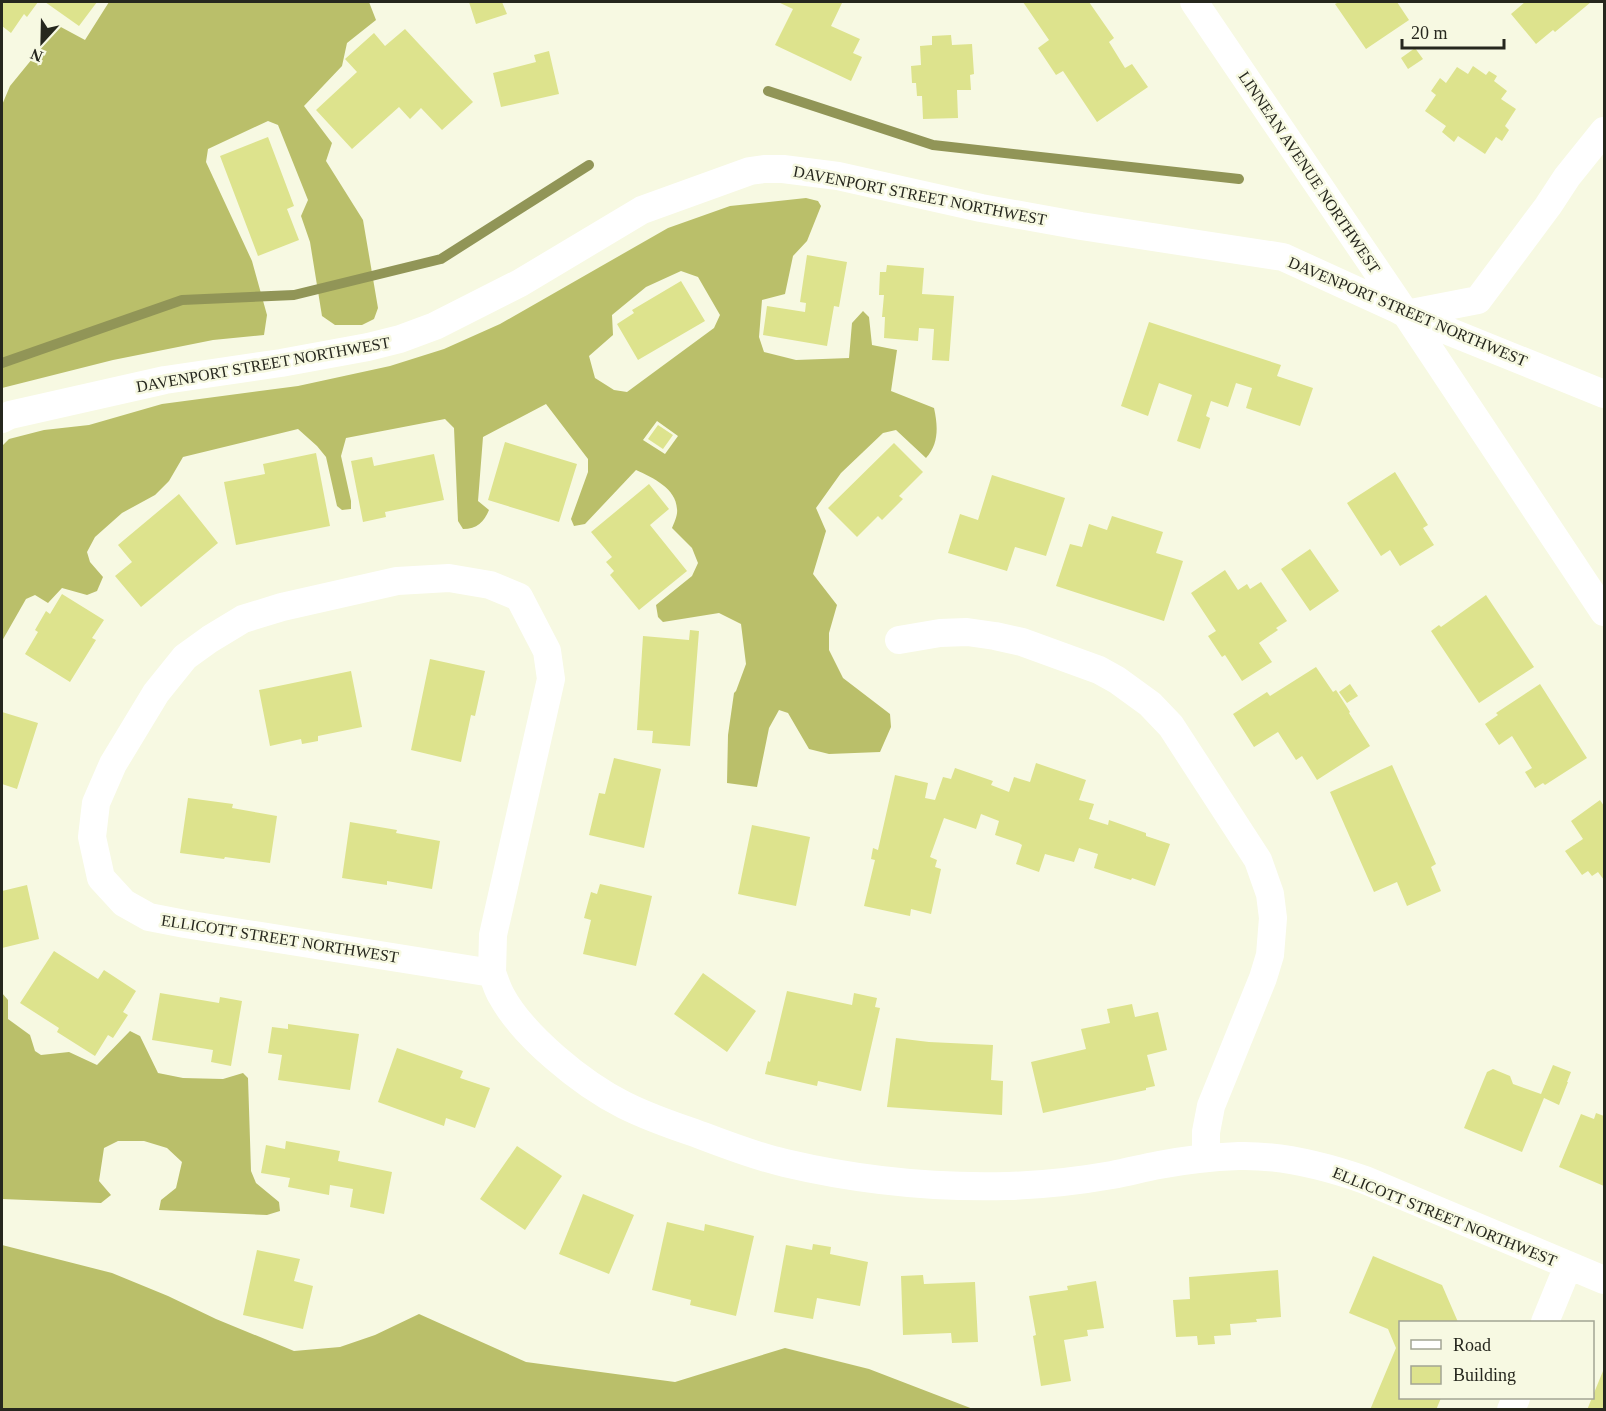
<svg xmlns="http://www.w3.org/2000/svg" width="1606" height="1411" viewBox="0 0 1606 1411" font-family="Georgia,serif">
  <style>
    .forest { fill: #babf6a; fill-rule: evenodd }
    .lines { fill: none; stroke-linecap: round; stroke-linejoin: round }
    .stream { stroke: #919557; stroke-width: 10 }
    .building { fill: #dde38d }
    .minor { stroke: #fff; stroke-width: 28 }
    .labels { text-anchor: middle; stroke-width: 5; stroke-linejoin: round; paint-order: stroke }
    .street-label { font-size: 16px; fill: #26271e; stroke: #f7f9e2 }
  </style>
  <rect width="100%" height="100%" fill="#f7f9e2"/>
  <path class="forest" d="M 109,2 L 369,2 L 376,20 L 347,43 L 342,66 L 304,106 L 332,143 L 326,161 L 363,220 L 378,308 L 374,319 L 362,325 L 335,325 L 322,316 L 310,242 L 301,216 L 308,200 L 278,125 L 268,121 L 208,149 L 206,162 L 252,261 L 267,315 L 264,335 L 213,340 L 113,360 L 2,388 L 2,105 L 10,86 L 59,26 L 85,40 Z
    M 806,198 L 818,201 L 821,206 L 807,241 L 793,256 L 785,294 L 762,300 L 759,337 L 764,352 L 796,360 L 849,358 L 852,323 L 863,311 L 869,317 L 872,345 L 897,350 L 891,391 L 934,408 C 938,426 939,444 926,458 L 896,430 L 883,433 L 841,473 L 816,508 L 826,531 L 813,574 L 837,605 L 829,633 L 829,650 L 843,678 L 890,714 L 891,727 L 880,752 L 829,754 L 809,749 L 788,713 L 779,710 L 769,728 L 757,787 L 727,783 L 728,735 L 734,693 L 736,691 L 746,664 L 741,624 L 719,613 L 663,622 L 658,617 L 656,605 L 692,576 L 698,563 L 692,548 L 672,528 C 674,523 678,515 677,509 C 676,488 653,478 636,470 L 585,524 L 574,526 L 571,519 L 588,472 L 588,459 L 546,404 L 483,437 L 478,501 L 489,510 C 484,522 477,529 463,529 L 458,521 L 454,428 L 445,419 L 346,438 L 341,456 L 351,501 L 351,509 L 342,510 L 337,506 L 326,457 L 317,446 L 298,429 L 183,457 L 169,481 L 155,495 L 122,513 L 95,537 L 87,552 L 90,562 L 103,577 L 97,591 L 87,595 L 62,588 L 48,603 L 35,595 L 26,599 L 2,641 L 2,446 L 9,439 L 44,430 L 89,425 L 162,404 L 298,386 L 390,366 L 444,349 L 500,324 L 668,228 L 730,206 ZM 681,271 L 698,277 L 720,315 L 714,328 L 627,392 L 614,390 L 595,378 L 589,356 L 613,335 L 612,315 L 646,287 ZM 657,421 L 678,436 L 665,454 L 643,440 Z
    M 2,993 L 8,1000 L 8,1019 L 30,1035 L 35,1051 L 41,1055 L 69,1052 L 97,1065 L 130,1031 L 140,1036 L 158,1073 L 183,1078 L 223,1079 L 243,1073 L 248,1078 L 251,1171 L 256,1183 L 279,1202 L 280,1211 L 267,1215 L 159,1210 L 161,1200 L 176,1188 L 182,1162 L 167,1148 L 144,1141 L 118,1141 L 104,1148 L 99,1181 L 111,1195 L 101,1203 L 2,1199 Z
    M 2,1245 L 112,1273 L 168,1296 L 216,1319 L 294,1351 L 340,1347 L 375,1335 L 419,1314 L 526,1362 L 675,1382 L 785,1348 L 869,1369 L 973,1409 L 2,1409 Z"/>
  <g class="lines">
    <path class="stream" d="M 768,91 L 933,145 L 1239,179
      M 2,363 L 182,300 L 294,295 L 441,259 L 589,165"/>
  </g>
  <path class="building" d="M 2,2 L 38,2 L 27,17 L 24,14 L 11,33 L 2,26 Z
    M 45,2 L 97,2 L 79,26 Z
    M 469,2 L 502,2 L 507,14 L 476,24 Z
    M 778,2 L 839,2 L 842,3 L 831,26 L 860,39 L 853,53 L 862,57 L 851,81 L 775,45 L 793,9 Z
    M 1023,2 L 1089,2 L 1114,38 L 1109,42 L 1125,68 L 1132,64 L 1148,87 L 1097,122 L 1063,71 L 1056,75 L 1038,48 L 1049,40 Z
    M 1336,2 L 1397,2 L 1409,20 L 1366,49 L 1335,4 L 1337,3 Z
    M 1525,2 L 1591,2 L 1555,32 L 1553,30 L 1536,44 L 1511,14 Z
    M 405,29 L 473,102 L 442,130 L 421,108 L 410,119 L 399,107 L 352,149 L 316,110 L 357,72 L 345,59 L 374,33 L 385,46 Z
    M 951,35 L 952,45 L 972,44 L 974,74 L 970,75 L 971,90 L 957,90 L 958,118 L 923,119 L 922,96 L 917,96 L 916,83 L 912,83 L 911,66 L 921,65 L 920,46 L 932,45 L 932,36 Z
    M 1415,48 L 1423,59 L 1408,69 L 1401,58 Z
    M 549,51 L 559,94 L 501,107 L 493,73 L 536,62 L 534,55 Z
    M 1473,66 L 1486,75 L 1489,71 L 1497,76 L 1494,81 L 1507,91 L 1501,99 L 1516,109 L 1505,126 L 1509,130 L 1502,141 L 1496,137 L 1485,154 L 1458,136 L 1454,142 L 1442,132 L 1446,126 L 1425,111 L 1436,95 L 1431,91 L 1440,78 L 1446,83 L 1457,67 L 1468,74 Z
    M 268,137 L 294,206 L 287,209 L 299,240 L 258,256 L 220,156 Z
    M 807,255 L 847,262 L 839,307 L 834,306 L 827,346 L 763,335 L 767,306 L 805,312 L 806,303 L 800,302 Z
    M 887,265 L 924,268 L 922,294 L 954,296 L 949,361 L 932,360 L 934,329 L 919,328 L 918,341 L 884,338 L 885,317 L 882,317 L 884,295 L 879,295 L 880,272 L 886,272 Z
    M 681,281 L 705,321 L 638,360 L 617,324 L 634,313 L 632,310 Z
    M 1149,322 L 1281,365 L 1277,376 L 1313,388 L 1300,426 L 1246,408 L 1252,388 L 1236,383 L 1228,407 L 1211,401 L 1206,416 L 1210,418 L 1200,449 L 1177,441 L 1192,395 L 1159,383 L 1148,416 L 1121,406 Z
    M 658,425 L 673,435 L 663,449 L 648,439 Z
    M 505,442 L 577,464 L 559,522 L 488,500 Z
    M 894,443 L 923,472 L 899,496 L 903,499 L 882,520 L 878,516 L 857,537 L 828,508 Z
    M 316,453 L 330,526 L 236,545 L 224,482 L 265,474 L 263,464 Z
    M 434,454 L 444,500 L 385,512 L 386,517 L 363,522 L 351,461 L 372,457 L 374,466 Z
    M 1395,472 L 1428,525 L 1423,528 L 1434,545 L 1400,566 L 1390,550 L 1381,556 L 1347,503 Z
    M 992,475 L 1065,498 L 1046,556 L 1015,547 L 1007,571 L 948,553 L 960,514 L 978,520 Z
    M 649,484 L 669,509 L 650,525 L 687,571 L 639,610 L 610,575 L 614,571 L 606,562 L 612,557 L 591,532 Z
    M 179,494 L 218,543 L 141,607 L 115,576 L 132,562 L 118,545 Z
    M 1112,516 L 1163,532 L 1156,553 L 1183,561 L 1164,621 L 1056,586 L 1070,544 L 1082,547 L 1089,524 L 1107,530 Z
    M 1310,549 L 1339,591 L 1310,611 L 1281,569 Z
    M 1225,570 L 1238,590 L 1247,584 L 1250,589 L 1261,582 L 1287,621 L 1276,628 L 1278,630 L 1259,643 L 1272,662 L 1242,681 L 1225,655 L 1222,657 L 1208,636 L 1216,631 L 1191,593 Z
    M 62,594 L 104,620 L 92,638 L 96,640 L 70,682 L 25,654 L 38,632 L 35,630 L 46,611 L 50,614 Z
    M 1486,595 L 1534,667 L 1479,703 L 1431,631 L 1439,625 L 1441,627 Z
    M 690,630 L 699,631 L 690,746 L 652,743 L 653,731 L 637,730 L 643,636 L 689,640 Z
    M 430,659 L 485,671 L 475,716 L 471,715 L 461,762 L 411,750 Z
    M 1316,667 L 1333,692 L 1336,690 L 1350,712 L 1349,713 L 1370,746 L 1317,780 L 1302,756 L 1296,760 L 1278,732 L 1254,747 L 1233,714 L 1267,692 L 1270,696 Z
    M 351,671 L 362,727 L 318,736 L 318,741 L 302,744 L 301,739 L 270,746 L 259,690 Z
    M 1350,684 L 1358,696 L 1347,703 L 1339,692 Z
    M 1540,684 L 1587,758 L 1545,785 L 1543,783 L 1535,788 L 1525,772 L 1532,768 L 1512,736 L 1499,745 L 1485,724 L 1498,715 L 1496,713 Z
    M 2,712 L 38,723 L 17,789 L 2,784 Z
    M 614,758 L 661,769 L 644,848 L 589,835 L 599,793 L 605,794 Z
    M 1036,763 L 1086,780 L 1079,800 L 1094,804 L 1089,819 L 1108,825 L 1109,820 L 1146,833 L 1146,836 L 1170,844 L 1155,886 L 1132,878 L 1131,880 L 1094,868 L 1098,854 L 1079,848 L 1074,862 L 1045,854 L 1039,872 L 1016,864 L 1022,845 L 1019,843 L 995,835 L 999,821 L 981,814 L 976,829 L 944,818 L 930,857 L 937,860 L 935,867 L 941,869 L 931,914 L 911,909 L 910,916 L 864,906 L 875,860 L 871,859 L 873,848 L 878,850 L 895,775 L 928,783 L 925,798 L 935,800 L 943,777 L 951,779 L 955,768 L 993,781 L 991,785 L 1009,792 L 1014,777 L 1030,782 Z
    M 1392,765 L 1436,864 L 1431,867 L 1441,891 L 1407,906 L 1397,882 L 1374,892 L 1330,792 Z
    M 188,798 L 233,804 L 232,808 L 277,816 L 270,863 L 225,857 L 224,859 L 180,853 Z
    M 1600,800 L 1604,806 L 1604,880 L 1598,872 L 1592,876 L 1588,871 L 1582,875 L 1565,851 L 1583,839 L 1571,821 Z
    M 350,822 L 397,830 L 396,833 L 440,841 L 432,889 L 387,881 L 387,885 L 342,878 Z
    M 752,825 L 810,837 L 796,906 L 738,894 Z
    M 600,884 L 652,896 L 636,966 L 583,954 L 591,920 L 584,918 L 591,892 L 597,894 Z
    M 27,885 L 39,939 L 2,948 L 2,891 Z
    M 54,951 L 98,979 L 104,970 L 136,991 L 123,1012 L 128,1015 L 113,1038 L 108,1035 L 95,1056 L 57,1032 L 59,1028 L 20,1003 Z
    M 703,973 L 756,1011 L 727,1052 L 674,1014 Z
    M 787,991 L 852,1005 L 854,993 L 877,998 L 875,1007 L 880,1008 L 861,1091 L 818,1081 L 817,1086 L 765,1074 L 768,1061 L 770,1062 Z
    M 160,993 L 219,1003 L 220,997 L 242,1001 L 231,1066 L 211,1062 L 213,1050 L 152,1040 Z
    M 1132,1004 L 1135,1017 L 1158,1012 L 1167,1050 L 1147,1055 L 1155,1086 L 1146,1088 L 1146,1090 L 1043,1113 L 1031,1062 L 1086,1049 L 1081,1029 L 1110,1023 L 1107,1009 Z
    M 288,1024 L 359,1034 L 350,1090 L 278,1080 L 282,1055 L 268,1053 L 272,1027 L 288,1029 Z
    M 896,1038 L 929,1042 L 993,1045 L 991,1080 L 1003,1081 L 1002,1115 L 887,1107 Z
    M 397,1048 L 463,1071 L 460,1078 L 490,1088 L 475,1128 L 446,1118 L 444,1126 L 378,1102 Z
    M 1553,1065 L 1571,1072 L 1567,1082 L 1568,1082 L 1559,1105 L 1544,1098 L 1522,1152 L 1464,1128 L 1487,1072 L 1493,1069 L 1510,1076 L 1513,1084 L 1541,1094 Z
    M 1596,1113 L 1604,1116 L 1603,1121 L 1604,1124 L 1604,1186 L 1559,1167 L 1581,1114 L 1594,1119 Z
    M 286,1141 L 340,1151 L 338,1161 L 392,1172 L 384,1214 L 350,1207 L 353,1189 L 330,1185 L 329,1195 L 288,1187 L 290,1178 L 261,1173 L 266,1145 L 285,1149 Z
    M 517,1146 L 562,1176 L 525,1230 L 480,1199 Z
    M 583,1194 L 634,1215 L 609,1274 L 559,1254 Z
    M 667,1222 L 704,1231 L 705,1224 L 754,1236 L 736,1316 L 690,1305 L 691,1300 L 652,1290 Z
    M 813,1244 L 831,1247 L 830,1254 L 868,1262 L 860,1306 L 817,1298 L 813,1319 L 774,1312 L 786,1245 L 812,1250 Z
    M 257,1250 L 300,1259 L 294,1281 L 313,1286 L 303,1329 L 243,1315 Z
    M 1373,1256 L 1442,1285 L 1458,1322 L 1400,1322 L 1400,1398 L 1441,1398 L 1436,1410 L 1370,1410 L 1396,1348 L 1388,1329 L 1349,1313 Z
    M 1278,1270 L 1281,1317 L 1256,1319 L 1257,1322 L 1230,1324 L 1231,1335 L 1214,1336 L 1215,1344 L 1198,1345 L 1197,1336 L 1176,1337 L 1173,1300 L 1190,1299 L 1189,1277 Z
    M 923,1275 L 924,1284 L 975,1282 L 978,1342 L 952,1343 L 951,1333 L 903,1335 L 901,1276 Z
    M 1096,1281 L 1104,1328 L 1087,1330 L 1088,1336 L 1064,1340 L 1071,1381 L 1041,1386 L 1033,1336 L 1036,1335 L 1029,1296 L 1068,1290 L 1067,1286 Z
    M 1603,1371 L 1604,1371 L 1604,1410 L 1587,1410 Z"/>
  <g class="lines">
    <path class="minor" d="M 1194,2 L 1406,314 L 1604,612
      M 1406,314 L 1478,300 L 1548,206 L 1567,177 L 1604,131
      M 2,419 L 10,415 L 165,380 L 281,363 L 368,347 L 400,339 L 435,326 L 520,283 L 642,210 L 750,171 L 764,169 L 783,169 L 838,176 L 981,208 L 1081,226 L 1283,257 L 1397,309 L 1406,314 L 1604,394
      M 449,578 L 490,585 L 519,597 L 547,651 L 551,679 L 493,935 L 492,973 L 185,924 L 149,917 L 124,903 L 101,878 L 92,837 L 96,803 L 113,764 L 156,693 L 185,657 L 210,639 L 243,619 L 282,607 L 397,581 Z
      M 899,640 L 940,633 L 967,632 L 995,636 L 1022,642 L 1099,670 L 1117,680 L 1150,704 L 1171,726 L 1258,860 L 1270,894 L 1273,918 L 1270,955 L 1263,978 L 1211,1106 L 1206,1132 L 1206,1158
      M 492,973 C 495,980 497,988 501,995 C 523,1036 582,1084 624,1105 C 646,1116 671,1125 695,1133 C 724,1144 754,1156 785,1163 C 857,1180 934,1188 1008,1186 C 1042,1185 1078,1181 1112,1175 C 1128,1172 1143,1168 1159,1165 C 1185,1160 1212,1157 1239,1156 C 1282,1155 1325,1166 1365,1180 L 1604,1280
      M 1545,1322 L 1568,1266
      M 1511,1410 L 1516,1398"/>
  </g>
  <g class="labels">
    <g class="street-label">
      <text transform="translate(1310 172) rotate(56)" y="6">LINNEAN AVENUE NORTHWEST</text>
      <text transform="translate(920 195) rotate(11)" y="6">DAVENPORT STREET NORTHWEST</text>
      <text transform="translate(1408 311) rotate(23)" y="6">DAVENPORT STREET NORTHWEST</text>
      <text transform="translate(263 364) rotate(-10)" y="6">DAVENPORT STREET NORTHWEST</text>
      <text transform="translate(280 938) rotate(9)" y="6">ELLICOTT STREET NORTHWEST</text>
      <text transform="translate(1445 1216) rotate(22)" y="6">ELLICOTT STREET NORTHWEST</text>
    </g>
  </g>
  <rect width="1606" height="1411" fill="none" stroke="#26271e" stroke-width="6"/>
  <rect x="1399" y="1321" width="195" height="78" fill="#f7f9e2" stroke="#a3a594" stroke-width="1.5"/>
  <rect x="1411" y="1340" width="30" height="9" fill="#ffffff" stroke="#a3a594" stroke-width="1.5"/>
  <text x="1453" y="1351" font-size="18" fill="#26271e">Road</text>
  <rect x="1411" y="1366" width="30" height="18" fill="#dde38d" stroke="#a3a594" stroke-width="1.5"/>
  <text x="1453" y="1381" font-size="18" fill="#26271e">Building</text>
  <g transform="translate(42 42) rotate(202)" stroke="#f7f9e2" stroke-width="4.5" paint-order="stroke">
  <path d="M0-4.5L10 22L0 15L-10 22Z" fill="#26271e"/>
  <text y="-9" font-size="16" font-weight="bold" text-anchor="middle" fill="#26271e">N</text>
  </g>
  <path d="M1402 39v9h102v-9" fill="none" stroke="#26271e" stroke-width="3"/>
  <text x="1411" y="39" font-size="18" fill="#26271e" stroke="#f7f9e2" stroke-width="4.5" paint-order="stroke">20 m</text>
</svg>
